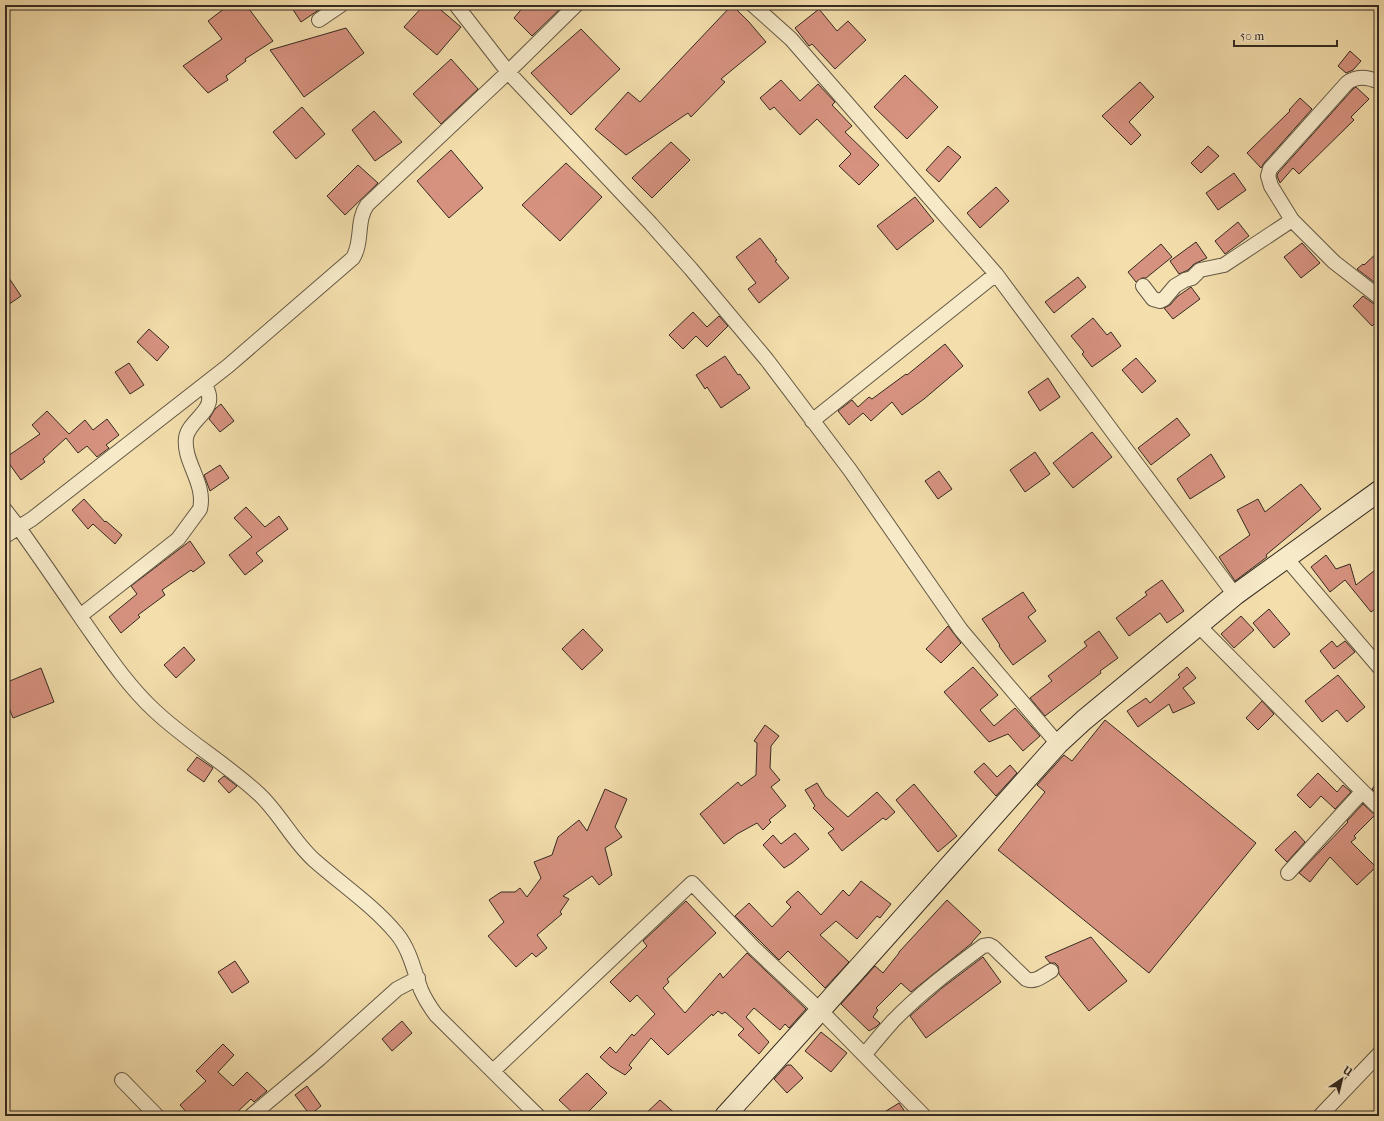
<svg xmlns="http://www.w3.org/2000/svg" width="1384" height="1121" viewBox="0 0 1384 1121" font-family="'IM FELL French Canon',serif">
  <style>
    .building { fill: #d6927f; stroke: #352b22 }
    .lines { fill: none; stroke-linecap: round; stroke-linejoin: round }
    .minor-casing { stroke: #645844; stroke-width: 16 }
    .secondary-casing { stroke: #352b22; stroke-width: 22 }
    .minor { stroke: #f7eac9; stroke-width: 14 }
    .secondary { stroke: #f7eac9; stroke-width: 20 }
  </style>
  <rect width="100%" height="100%" fill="#f3deac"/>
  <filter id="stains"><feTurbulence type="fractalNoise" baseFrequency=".005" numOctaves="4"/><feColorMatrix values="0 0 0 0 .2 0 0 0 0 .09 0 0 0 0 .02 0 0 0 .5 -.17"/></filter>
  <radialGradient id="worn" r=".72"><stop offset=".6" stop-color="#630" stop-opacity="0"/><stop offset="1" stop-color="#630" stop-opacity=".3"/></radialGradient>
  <path class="building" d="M 229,5 L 246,5 L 273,41 L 245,59 L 246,61 L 226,76 L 228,80 L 208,93 L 183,66 L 222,39 L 208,21 Z
    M 290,5 L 326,5 L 301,22 Z
    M 424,5 L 435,5 L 461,27 L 437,55 L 404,27 Z
    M 525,5 L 564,5 L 532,36 L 514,18 Z
    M 732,5 L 749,22 L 766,42 L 721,79 L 725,82 L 691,117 L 688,113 L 626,155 L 595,129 L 628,92 L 640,102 Z
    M 819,9 L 837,31 L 848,21 L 866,40 L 835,69 L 812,44 L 809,46 L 795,28 Z
    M 346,28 L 364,53 L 304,97 L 270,50 Z
    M 581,29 L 620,69 L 571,115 L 531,73 Z
    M 1350,51 L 1361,61 L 1353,70 L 1346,73 L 1338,66 Z
    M 451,59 L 478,89 L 441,124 L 413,94 Z
    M 905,75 L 938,107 L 907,139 L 874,107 Z
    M 781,80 L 800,101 L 818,84 L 835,102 L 832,105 L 852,126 L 845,132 L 879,165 L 859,185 L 839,166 L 851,154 L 817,119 L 800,135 L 774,107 L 770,110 L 760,98 Z
    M 1140,82 L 1154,97 L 1129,122 L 1141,135 L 1131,145 L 1102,116 Z
    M 1356,87 L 1369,99 L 1351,117 L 1354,120 L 1299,174 L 1293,168 L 1280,183 L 1277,176 L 1278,173 L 1353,89 Z
    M 1300,98 L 1312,109 L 1264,163 L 1261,168 L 1247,153 L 1290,111 L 1289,110 Z
    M 302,107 L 325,134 L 296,159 L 273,132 Z
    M 374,111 L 402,142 L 375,161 L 352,130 Z
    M 671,142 L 690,160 L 652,198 L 632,178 Z
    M 948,146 L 961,157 L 939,182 L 926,170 Z
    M 1208,146 L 1219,156 L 1201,173 L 1191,163 Z
    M 451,150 L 483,188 L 449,218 L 417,181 Z
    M 566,163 L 602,197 L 560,241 L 522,205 Z
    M 358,165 L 378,183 L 345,215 L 327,196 Z
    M 1234,173 L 1246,190 L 1218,210 L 1206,193 Z
    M 996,187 L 1009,201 L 980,228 L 967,213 Z
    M 915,197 L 934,221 L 897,250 L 877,226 Z
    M 1238,222 L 1249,236 L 1225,254 L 1215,241 Z
    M 760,238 L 777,260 L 775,261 L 789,278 L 759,303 L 748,289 L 756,283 L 736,257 Z
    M 1196,242 L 1207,258 L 1194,264 L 1188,270 L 1179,274 L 1170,261 Z
    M 1302,243 L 1320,263 L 1301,278 L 1284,257 Z
    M 1161,244 L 1172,257 L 1146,278 L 1142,278 L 1136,282 L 1128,272 Z
    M 1379,251 L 1379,277 L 1374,282 L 1357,269 L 1363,264 L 1364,265 Z
    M 5,272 L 21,296 L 5,307 Z
    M 1078,277 L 1086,287 L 1054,313 L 1045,302 Z
    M 1191,287 L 1200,299 L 1173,319 L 1164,308 L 1170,305 L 1178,296 Z
    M 1363,296 L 1374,304 L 1379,305 L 1379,319 L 1372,326 L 1353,306 Z
    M 693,312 L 707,327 L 719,316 L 728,326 L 707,347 L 696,336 L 683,349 L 669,335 Z
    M 1093,318 L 1107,335 L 1111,332 L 1121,346 L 1092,367 L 1082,354 L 1084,352 L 1071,336 Z
    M 149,329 L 169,347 L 157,361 L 137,342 Z
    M 945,344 L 963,366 L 924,399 L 902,415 L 892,402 L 871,421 L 863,413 L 849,425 L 838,411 L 852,400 L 858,407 L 869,397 L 872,399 L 906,374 L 907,375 Z
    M 725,356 L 738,375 L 740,374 L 750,388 L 721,408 L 707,387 L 705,389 L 696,375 Z
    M 1136,358 L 1156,381 L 1142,393 L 1122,370 Z
    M 129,363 L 144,385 L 130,394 L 115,372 Z
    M 1048,378 L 1060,397 L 1040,411 L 1028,392 Z
    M 221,404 L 234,421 L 220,432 L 209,419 L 215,409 Z
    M 47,411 L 69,434 L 85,420 L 93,430 L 107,419 L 119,435 L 106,445 L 109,448 L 97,457 L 87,446 L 78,453 L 66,438 L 43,459 L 45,462 L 21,480 L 5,458 L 40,434 L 32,425 Z
    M 1177,418 L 1190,435 L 1151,465 L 1138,448 Z
    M 1092,432 L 1112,457 L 1073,488 L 1053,463 Z
    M 1035,452 L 1050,474 L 1025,492 L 1010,470 Z
    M 1211,454 L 1225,477 L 1190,499 L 1177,479 Z
    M 220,465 L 229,478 L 210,491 L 204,475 Z
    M 939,471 L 952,489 L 938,499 L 925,481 Z
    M 1301,484 L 1321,509 L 1266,555 L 1267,557 L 1235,581 L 1219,557 L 1250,535 L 1237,510 L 1258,499 L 1265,512 Z
    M 84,499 L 105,522 L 106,521 L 122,535 L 115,544 L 93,524 L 88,529 L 72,510 Z
    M 246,507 L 265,527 L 279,516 L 288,529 L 256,553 L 263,561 L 245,575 L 229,555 L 252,537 L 234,518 Z
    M 190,541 L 205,563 L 193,572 L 191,570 L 162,590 L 165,595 L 138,615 L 140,617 L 121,633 L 109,617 L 137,594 L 131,586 Z
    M 1326,555 L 1336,569 L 1350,564 L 1356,585 L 1379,567 L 1379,606 L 1371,612 L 1345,580 L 1330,592 L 1311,567 Z
    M 1162,580 L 1184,611 L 1167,623 L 1160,613 L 1129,636 L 1116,618 L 1147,595 L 1145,592 Z
    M 1023,592 L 1036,611 L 1028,617 L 1046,641 L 1013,665 L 999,646 L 1000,645 L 982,619 Z
    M 1269,609 L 1290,634 L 1274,648 L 1253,623 Z
    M 1241,616 L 1254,630 L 1234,648 L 1221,634 Z
    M 948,626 L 961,643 L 941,663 L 926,649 Z
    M 583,629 L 603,650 L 582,670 L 562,649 Z
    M 1099,631 L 1118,658 L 1100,671 L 1101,673 L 1045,716 L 1030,698 L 1052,681 L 1048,676 L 1087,646 L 1084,642 Z
    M 1332,641 L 1337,647 L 1345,641 L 1355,652 L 1334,669 L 1320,651 Z
    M 184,647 L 195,660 L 176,678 L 164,665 Z
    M 973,667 L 998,695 L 980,710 L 994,726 L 1015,708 L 1040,736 L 1023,751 L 1008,734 L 989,742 L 944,692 Z
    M 1187,667 L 1196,678 L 1183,688 L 1195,703 L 1173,713 L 1169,704 L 1138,727 L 1127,711 L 1146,698 L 1150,703 L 1180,677 L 1178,675 Z
    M 41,668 L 54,702 L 13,718 L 5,698 L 5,683 Z
    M 1338,675 L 1365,707 L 1347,722 L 1337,710 L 1322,722 L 1305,701 Z
    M 1262,701 L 1274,714 L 1258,730 L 1246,718 Z
    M 1105,720 L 1256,843 L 1149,973 L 998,850 L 1045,792 L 1037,785 L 1064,755 L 1072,761 Z
    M 765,725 L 779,736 L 771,746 L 770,768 L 780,780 L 771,787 L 786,806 L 769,820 L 771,822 L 763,830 L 757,823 L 737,834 L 724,844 L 700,814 L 738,782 L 741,786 L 756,775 L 757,743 L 754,741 Z
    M 197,757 L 213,768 L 204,782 L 187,770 Z
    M 984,763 L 997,777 L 1010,765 L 1017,773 L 996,796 L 974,772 Z
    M 1318,773 L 1337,792 L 1343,785 L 1351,792 L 1335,809 L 1321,796 L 1310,808 L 1297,795 Z
    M 224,776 L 237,786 L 229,793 L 218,781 Z
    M 1379,780 L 1379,796 L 1372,789 Z
    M 817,783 L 825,796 L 848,817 L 877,792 L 895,812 L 886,820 L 883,818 L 842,851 L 828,833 L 834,829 L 813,808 L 815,806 L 805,790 Z
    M 914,784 L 957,836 L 938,852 L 896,800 Z
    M 605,789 L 627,799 L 615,827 L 622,837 L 605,848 L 612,875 L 599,885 L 592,876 L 563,896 L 569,899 L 560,912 L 562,914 L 537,935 L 547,948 L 536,957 L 532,953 L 516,967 L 488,936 L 504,922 L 489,900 L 501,892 L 515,892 L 520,888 L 527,897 L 541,878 L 534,862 L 552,855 L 558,837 L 579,820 L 587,831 Z
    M 1363,804 L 1375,815 L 1354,836 L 1356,838 L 1351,842 L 1376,867 L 1357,885 L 1330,857 L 1310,882 L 1299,873 L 1348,822 L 1347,821 Z
    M 1295,831 L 1305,842 L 1287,862 L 1275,850 Z
    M 795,833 L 809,849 L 792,863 L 784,868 L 763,845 L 773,835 L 781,844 Z
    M 861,881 L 891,904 L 880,918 L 877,916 L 857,939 L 836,921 L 820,935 L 849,962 L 825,988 L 788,951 L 779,960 L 735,916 L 749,903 L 772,927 L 791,907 L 786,902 L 798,891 L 821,915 L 843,890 L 849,896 Z
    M 947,900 L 981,932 L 972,942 L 972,943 L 911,992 L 901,983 L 876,1008 L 878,1010 L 873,1017 L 880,1023 L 876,1027 L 869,1031 L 841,1004 L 875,966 L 883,973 L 899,953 L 899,952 Z
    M 686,901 L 716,933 L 667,979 L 669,982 L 663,988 L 685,1013 L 720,973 L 723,978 L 747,953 L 806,1009 L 789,1028 L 785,1024 L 780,1030 L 754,1008 L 746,1017 L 769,1042 L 759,1054 L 738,1035 L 744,1029 L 725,1012 L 722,1014 L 718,1011 L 713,1016 L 712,1014 L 668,1055 L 651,1038 L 629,1065 L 632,1068 L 625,1075 L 610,1066 L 600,1057 L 610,1047 L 616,1053 L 632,1034 L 634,1036 L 655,1014 L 637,995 L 630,1002 L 610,982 L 647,946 L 643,941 Z
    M 1091,937 L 1127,981 L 1089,1011 L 1059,974 L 1058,966 L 1055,963 L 1050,963 L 1045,957 Z
    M 983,957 L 1001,982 L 926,1038 L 910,1016 L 942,988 Z
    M 235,961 L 249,982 L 232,993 L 218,972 Z
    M 402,1021 L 412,1033 L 392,1051 L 382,1039 Z
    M 821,1032 L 847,1053 L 831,1072 L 805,1051 Z
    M 223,1044 L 234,1055 L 218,1072 L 233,1086 L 247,1072 L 267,1091 L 254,1102 L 251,1099 L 233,1116 L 190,1116 L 180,1105 L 206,1081 L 196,1071 Z
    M 787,1065 L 791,1065 L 803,1078 L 787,1093 L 774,1079 Z
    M 587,1073 L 607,1093 L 584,1116 L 576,1116 L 559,1100 Z
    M 307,1086 L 321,1106 L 310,1115 L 295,1095 Z
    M 660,1100 L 678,1116 L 643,1116 Z
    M 899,1103 L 908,1116 L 878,1116 Z"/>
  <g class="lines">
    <g class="minor-casing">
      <path id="minor" d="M 456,5 L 508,72 L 651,224 L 691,269 L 767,360 L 850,470 L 961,630 L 1058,744
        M 753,5 L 791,39 L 996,274 L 1115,435 L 1235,595
        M 319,20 L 341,5
        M 1379,82 C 1368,77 1357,75 1347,83 L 1270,169 L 1268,176 L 1271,186 L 1292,220 L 1334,262 L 1379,297
        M 1143,286 L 1153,299 L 1160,301 L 1164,299 L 1175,286 L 1185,280 L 1192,278 L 1200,270 L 1224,265 L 1292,220
        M 812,421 L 996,274
        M 5,510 L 19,528 C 41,559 63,591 84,622 C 106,653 127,685 155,711 C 188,742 227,764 260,795 C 280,814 293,841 314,860 C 341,884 373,905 397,934 C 410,950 414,971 421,990 C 425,999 430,1007 436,1015 L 538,1116
        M 5,536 L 32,519 L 228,366 L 353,258 C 363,241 356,221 367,205 L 508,72 L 576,5
        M 1286,558 L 1379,667
        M 80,616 L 178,539 L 200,509 C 206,483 183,462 186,438 C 188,422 212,412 209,396 C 209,392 206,388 205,384
        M 1198,625 L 1379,808
        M 1288,873 L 1362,792
        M 865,1054 C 874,1043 883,1032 893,1021 C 920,993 952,969 983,946 L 989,945 L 993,947 L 1026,979 C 1035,983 1042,976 1051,971
        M 493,1071 L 692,883 L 754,948 L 821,1011 L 924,1116
        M 122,1080 L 157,1116
        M 251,1116 L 319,1059 L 397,989 L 418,978
        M 1320,1116 L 1379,1054"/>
    </g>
    <g class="secondary-casing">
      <path id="secondary" d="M 725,1116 C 837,993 947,868 1058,744 L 1084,720 L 1235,595 L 1379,491"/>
    </g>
    <use href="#minor" class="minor"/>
    <use href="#secondary" class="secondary"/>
  </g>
  <rect width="1384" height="1121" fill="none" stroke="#f3deac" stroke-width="20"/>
  <rect x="6" y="6" width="1372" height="1109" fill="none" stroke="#352b22" stroke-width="2"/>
  <rect x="10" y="10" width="1364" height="1101" fill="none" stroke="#352b22"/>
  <g transform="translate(1342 1079) rotate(35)" stroke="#f7eac9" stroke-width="3" paint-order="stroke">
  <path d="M0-3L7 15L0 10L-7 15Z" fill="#352b22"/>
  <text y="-6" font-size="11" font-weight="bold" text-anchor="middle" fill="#352b22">U</text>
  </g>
  <path d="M1234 40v6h103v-6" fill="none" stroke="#352b22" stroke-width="2"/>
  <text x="1240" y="40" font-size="12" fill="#352b22" stroke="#f7eac9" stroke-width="3" paint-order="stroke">50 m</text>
  <rect width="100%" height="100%" filter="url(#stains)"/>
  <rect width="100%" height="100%" fill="url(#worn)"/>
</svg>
